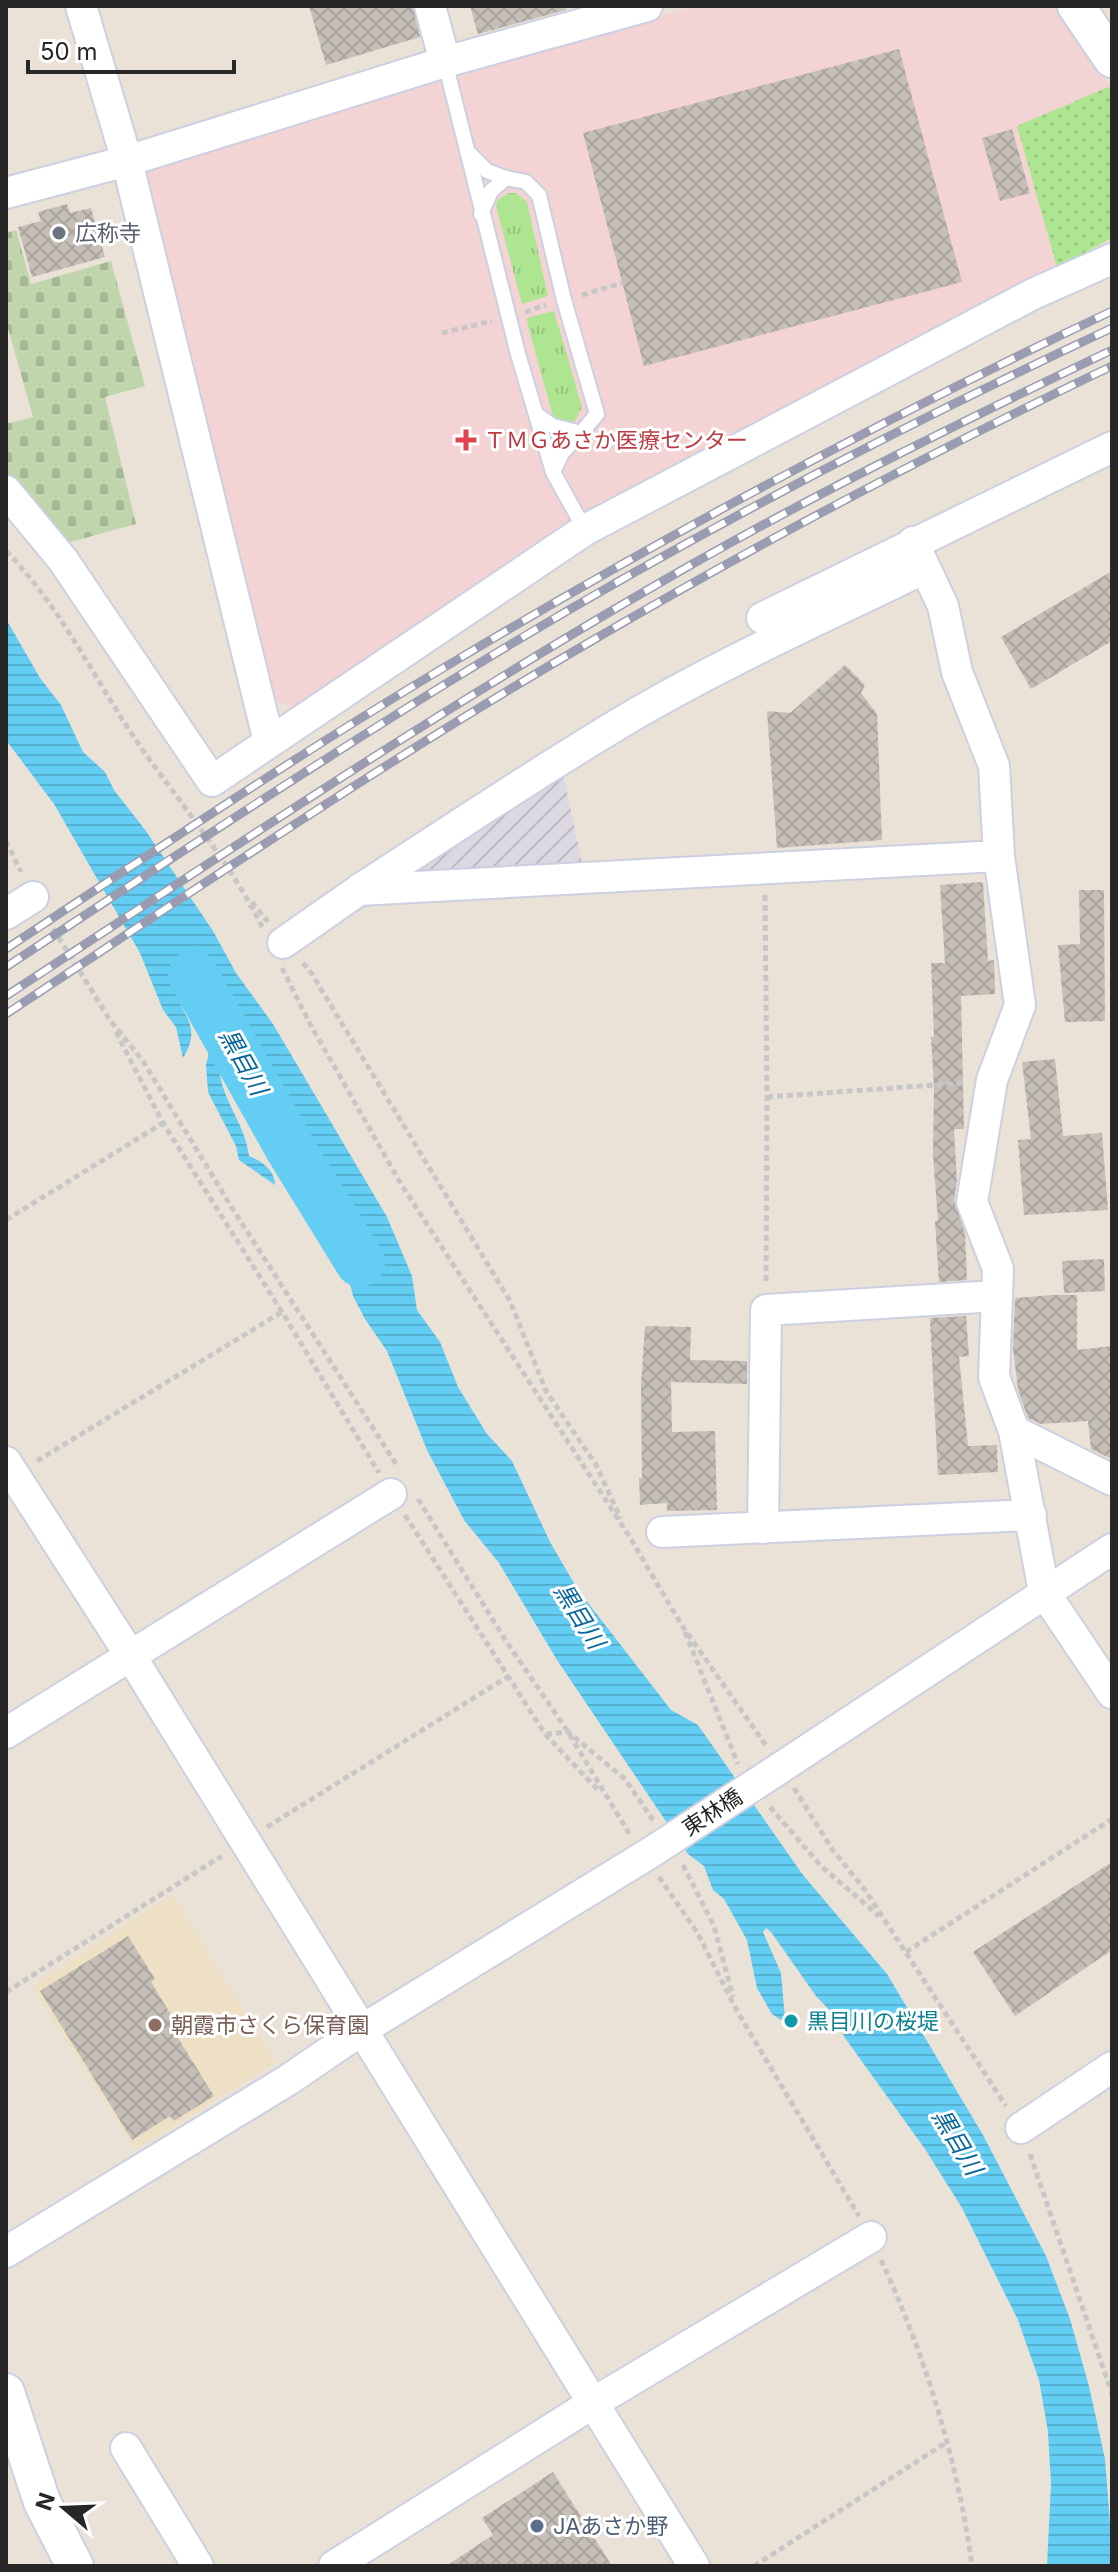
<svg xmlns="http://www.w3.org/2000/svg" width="1118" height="2572" viewBox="0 0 1118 2572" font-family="Inter,'Noto Sans JP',sans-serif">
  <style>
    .industrial { fill: url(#industrial-furrows) }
    .education { fill: #eee0c5 }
    .medical { fill: #f3d3d4 }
    .grass { fill: url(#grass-tufts) }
    .cemetery { fill: url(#cemetery-stones) }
    .park { fill: url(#park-dots) }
    .water { fill: url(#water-rules) }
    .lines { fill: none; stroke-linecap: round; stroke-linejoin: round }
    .river { stroke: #63cdf3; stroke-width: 50 }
    .building { fill: url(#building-cross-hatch) }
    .service-casing { stroke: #ccd0e1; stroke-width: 18 }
    .minor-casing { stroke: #ccd0e1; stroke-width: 34 }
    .tertiary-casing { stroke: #ccd0e1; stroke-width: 40 }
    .path { stroke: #c7c7c7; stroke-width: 5; stroke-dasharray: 6 4; stroke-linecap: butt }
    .service { stroke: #fff; stroke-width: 14 }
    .minor { stroke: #fff; stroke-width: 30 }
    .tertiary { stroke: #fff; stroke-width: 36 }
    .rail-casing { stroke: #9a9db2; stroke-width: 9 }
    .rail { stroke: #fff; stroke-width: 6; stroke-dasharray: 18; stroke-linecap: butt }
    .minor-bridge-casing { stroke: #ccd0e1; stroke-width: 34; stroke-linecap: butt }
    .minor-bridge { stroke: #fff; stroke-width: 30 }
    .worship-dot { fill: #6b7280; stroke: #fff; stroke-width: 3 }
    .health-dot { fill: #e0444e; stroke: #fff; stroke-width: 3 }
    .culture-dot { fill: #0f9aa8; stroke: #fff; stroke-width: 3 }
    .education-dot { fill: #8d6e63; stroke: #fff; stroke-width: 3 }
    .service-dot { fill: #5c6f8a; stroke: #fff; stroke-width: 3 }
    .labels { text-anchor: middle; stroke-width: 6; stroke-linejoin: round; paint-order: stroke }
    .worship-label { font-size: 22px; fill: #5b616d; stroke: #fff; text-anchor: start }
    .health-label { font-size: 22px; fill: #be3a42; stroke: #fff; text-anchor: start }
    .street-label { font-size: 22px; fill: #272727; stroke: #fff }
    .culture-label { font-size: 22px; fill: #0d838f; stroke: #fff; text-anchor: start }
    .education-label { font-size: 22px; fill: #785e54; stroke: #fff; text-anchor: start }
    .service-label { font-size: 22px; fill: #4e5e75; stroke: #fff; text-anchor: start }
    .water-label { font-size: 24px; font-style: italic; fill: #07679a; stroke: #fff }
  </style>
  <defs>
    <pattern id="industrial-furrows" width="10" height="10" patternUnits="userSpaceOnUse" patternTransform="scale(2)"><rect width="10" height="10" fill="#dbd8e2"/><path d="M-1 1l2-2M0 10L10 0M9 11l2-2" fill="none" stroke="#bcb9c2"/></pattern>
    <pattern id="grass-tufts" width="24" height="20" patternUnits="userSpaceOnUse" patternTransform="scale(2)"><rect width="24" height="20" fill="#ade590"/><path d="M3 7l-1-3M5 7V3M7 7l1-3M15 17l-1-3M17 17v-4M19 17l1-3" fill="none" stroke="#95c47c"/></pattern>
    <pattern id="cemetery-stones" width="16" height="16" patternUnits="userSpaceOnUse" patternTransform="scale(2)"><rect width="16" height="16" fill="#c1d5ad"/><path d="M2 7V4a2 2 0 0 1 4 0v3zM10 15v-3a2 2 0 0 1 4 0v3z" fill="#a6b795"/></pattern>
    <pattern id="park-dots" width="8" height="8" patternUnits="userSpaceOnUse" patternTransform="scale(2)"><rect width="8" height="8" fill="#ade590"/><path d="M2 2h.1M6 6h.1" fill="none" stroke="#95c47c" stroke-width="1.8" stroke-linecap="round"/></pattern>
    <pattern id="water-rules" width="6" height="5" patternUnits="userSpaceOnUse" patternTransform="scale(2)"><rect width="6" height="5" fill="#63cdf3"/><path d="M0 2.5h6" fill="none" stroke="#56b0d0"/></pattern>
    <pattern id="building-cross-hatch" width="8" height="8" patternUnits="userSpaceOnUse" patternTransform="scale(2)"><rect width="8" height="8" fill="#c5bfb7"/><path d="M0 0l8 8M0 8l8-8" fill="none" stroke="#a9a49d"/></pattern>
  </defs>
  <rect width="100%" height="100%" fill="#ebe2d7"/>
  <path class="industrial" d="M 564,777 L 583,868 L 408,880 L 408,868 Z"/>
  <path class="education" d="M 172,1894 L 276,2063 L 135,2150 L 32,1987 Z"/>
  <path class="medical" d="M 695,6 L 1057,6 L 1111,86 L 1018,126 L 1057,267 L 890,351 L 567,529 L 300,709 L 268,698 L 141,188 L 153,161 Z"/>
  <path class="grass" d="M 508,193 L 516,193 L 527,202 L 548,296 L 522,304 L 496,206 L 498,200 Z
    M 554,311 L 582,407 L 575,421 C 564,423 558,421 552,413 L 526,318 Z"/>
  <path class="cemetery" d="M 16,230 L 31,284 L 111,261 L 145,386 L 105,397 L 136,524 L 67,543 L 6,472 L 6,424 L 33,417 L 6,321 L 6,233 Z"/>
  <path class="park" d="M 1111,86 L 1112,238 L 1057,267 L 1017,126 Z"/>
  <path class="water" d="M 6,619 L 40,678 L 61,705 L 83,752 L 105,772 L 114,790 L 146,831 L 213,931 L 236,973 L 273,1024 L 387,1217 L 412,1276 L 417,1310 L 440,1342 L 458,1387 L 487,1434 L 512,1461 L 550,1542 L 578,1590 L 671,1710 L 698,1725 L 803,1875 L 887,1974 L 983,2135 L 1046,2256 L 1070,2319 L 1089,2386 L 1105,2459 L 1111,2536 L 1111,2566 L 1047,2566 L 1051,2484 L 1048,2432 L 1039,2380 L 1018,2320 L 962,2208 L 925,2149 L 845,2038 L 834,2015 L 816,1996 L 771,1932 L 766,1928 L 763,1932 L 781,1973 L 785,2019 L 781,2020 L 772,2014 L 757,1988 L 747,1940 L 724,1899 L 713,1890 L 704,1866 L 688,1854 L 557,1660 L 499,1563 L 464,1520 L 427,1450 L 387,1351 L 365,1319 L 353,1296 L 344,1260 L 318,1219 L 317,1212 L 329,1200 L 332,1189 L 325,1175 L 309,1159 L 282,1103 L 254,1068 L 232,1034 L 227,1033 L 233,1065 L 232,1069 L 219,1069 C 223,1103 245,1123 249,1156 C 262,1161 275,1170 275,1185 L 239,1160 L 236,1146 L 208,1092 L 206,1065 L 212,1041 L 207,1023 L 196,1010 L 192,988 L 177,980 C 171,1011 207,1020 183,1058 L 176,1027 L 163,1010 L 140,953 L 54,804 L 6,740 Z"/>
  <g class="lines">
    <path class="river" d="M 193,975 L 291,1150 L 360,1262"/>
  </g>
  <path class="building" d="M 309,6 L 413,6 L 420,37 L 326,65 Z
    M 470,6 L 565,6 L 566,10 L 478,34 Z
    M 899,49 L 962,282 L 644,366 L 583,133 Z
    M 1012,129 L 1030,193 L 1000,201 L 982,138 Z
    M 67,204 L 70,213 L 91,208 L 105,257 L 32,277 L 18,227 L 41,221 L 38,212 Z
    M 1112,571 L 1112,641 L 1031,689 L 1001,637 Z
    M 845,665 L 865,685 L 861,693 L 877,714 L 882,840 L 777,848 L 767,711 L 790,713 Z
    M 983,882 L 988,961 L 994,960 L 995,994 L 961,996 L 964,1129 L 954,1129 L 957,1181 L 954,1200 L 965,1233 L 967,1280 L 939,1282 L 935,1221 L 938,1221 L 933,1154 L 934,1087 L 931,1037 L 934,1037 L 931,963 L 945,963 L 940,885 Z
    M 1079,890 L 1104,890 L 1105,1021 L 1065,1022 L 1058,945 L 1080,944 Z
    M 1055,1059 L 1063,1136 L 1102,1133 L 1108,1210 L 1024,1215 L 1018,1140 L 1031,1139 L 1022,1062 Z
    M 1104,1259 L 1105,1291 L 1064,1293 L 1062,1261 Z
    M 1052,1295 L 1077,1295 L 1077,1350 L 1112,1346 L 1112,1459 L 1091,1449 L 1088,1421 L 1041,1424 L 1028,1418 L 1018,1390 L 1013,1348 L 1015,1298 Z
    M 966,1316 L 969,1356 L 959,1357 L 968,1446 L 997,1445 L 998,1472 L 938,1475 L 930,1318 Z
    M 645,1326 L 691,1327 L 690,1360 L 747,1361 L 747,1384 L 671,1382 L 672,1432 L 715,1431 L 717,1510 L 667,1511 L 667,1503 L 640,1505 L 639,1478 L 642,1478 L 641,1386 Z
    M 1112,1862 L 1112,1950 L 1015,2016 L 973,1952 Z
    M 128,1936 L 155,1979 L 151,1982 L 183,2035 L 178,2038 L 214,2096 L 174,2121 L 170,2116 L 132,2140 L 40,1991 Z
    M 553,2472 L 612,2566 L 446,2566 L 493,2535 L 482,2518 Z"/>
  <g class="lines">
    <g class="service-casing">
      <path id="service" d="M 445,62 L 518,354 L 553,472 L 585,530
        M 467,151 L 487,171 L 506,178
        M 481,214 L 491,191 L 506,178 L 526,182 L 539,195 L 564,300 L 597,414 L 581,433 L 553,426 L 537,415
        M 553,472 L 562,453 L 581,433"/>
    </g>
    <g class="minor-casing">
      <path id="minor" d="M 81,6 L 127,161 L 269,742
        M 430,6 L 445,62
        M 6,193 L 127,161 L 445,62 L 647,6
        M 6,491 L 63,560 L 212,781 L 585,530 L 1033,294 L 1112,259
        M 913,542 L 943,606 L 957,672 L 994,766 L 999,856 L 1020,1005 L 992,1080 L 972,1202 L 998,1269 L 994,1377 L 1014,1431 L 1044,1592 L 1112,1693
        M 762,618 L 1112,447
        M 360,889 C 452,830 543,768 637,713 C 730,659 829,615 925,568
        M 6,914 L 33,897
        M 283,943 L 359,890 L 999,856
        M 1014,1431 L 1112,1480
        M 6,1462 L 130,1655 L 694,2566
        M 763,1528 L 766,1310 L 997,1296
        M 662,1532 L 1031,1515
        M 6,1733 L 391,1494
        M 771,1774 L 1112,1549
        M 1021,2128 L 1112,2067
        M 6,2252 L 288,2080 L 360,2031 L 653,1851
        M 126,2448 L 198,2566
        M 334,2566 L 593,2403 L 871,2237"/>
    </g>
    <g class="tertiary-casing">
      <path id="tertiary" d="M 1076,6 L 1112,59
        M 6,2392 L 42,2502 L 75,2566"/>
    </g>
    <path class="path" d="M 582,295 L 622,283
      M 525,312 L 546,305
      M 442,333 L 492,321
      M 6,551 C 63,609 96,683 142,749 C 183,807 230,862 262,927
      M 6,841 L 21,872
      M 765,895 L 767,1097 L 766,1285
      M 252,902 L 268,922
      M 48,920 L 110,1020 L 143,1061 L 232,1208 L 398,1467
      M 303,963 L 312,974 L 510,1301 L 546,1391 L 596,1465 L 621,1519
      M 282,968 L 309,1022 L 401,1184 L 629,1536 L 681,1624 L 767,1747
      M 116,1032 L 163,1123 L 282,1312 L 379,1473
      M 767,1097 L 963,1083
      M 6,1220 L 163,1123
      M 37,1461 L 282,1312
      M 418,1499 L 506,1641 L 568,1732 L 630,1835
      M 405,1515 L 545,1734 L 599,1791
      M 685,1632 L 738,1764
      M 546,1734 L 568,1732 L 625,1779 L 653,1820
      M 794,1788 L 832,1849 L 865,1890 L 1006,2106
      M 770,1807 L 821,1866 L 879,1916
      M 267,1827 L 509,1676
      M 683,1865 L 714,1926 L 733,1997
      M 659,1877 L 697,1932 L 737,2011 L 859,2216
      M 906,1952 L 1112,1819
      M 6,1992 L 222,1856
      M 1030,2154 L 1112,2394
      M 881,2260 C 925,2355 958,2462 972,2566
      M 754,2566 L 947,2442"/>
    <use href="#service" class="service"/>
    <use href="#minor" class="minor"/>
    <use href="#tertiary" class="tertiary"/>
    <g class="rail-casing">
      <path id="rail" d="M 6,949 C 156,850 306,749 460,658 C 672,532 889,416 1112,311
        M 6,967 C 156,868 307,769 460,675 C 670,546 889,432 1112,328
        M 6,996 C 229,850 451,702 682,570 C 822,490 967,419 1112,350
        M 6,1014 C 193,891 378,766 571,653 C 747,549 928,454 1112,366"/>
    </g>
    <use href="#rail" class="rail"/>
    <g class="minor-bridge-casing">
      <path id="minor-bridge" d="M 653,1851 L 771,1774"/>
    </g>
    <use href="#minor-bridge" class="minor-bridge"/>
  </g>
  <circle class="worship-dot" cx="59" cy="233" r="8"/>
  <path class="health-dot" d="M462 428h8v8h8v8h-8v8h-8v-8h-8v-8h8z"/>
  <circle class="culture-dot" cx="791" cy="2021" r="8"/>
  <circle class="education-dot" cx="155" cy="2025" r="8"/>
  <circle class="service-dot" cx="537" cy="2526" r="8"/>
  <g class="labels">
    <g class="worship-label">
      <text x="75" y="241">広称寺</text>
    </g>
    <g class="health-label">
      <text x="484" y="448">ＴＭＧあさか医療センター</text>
    </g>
    <g class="street-label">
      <text transform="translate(712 1812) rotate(-33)" y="8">東林橋</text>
    </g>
    <g class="culture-label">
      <text x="807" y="2029">黒目川の桜堤</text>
    </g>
    <g class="education-label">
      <text x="171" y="2033">朝霞市さくら保育園</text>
    </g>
    <g class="service-label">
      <text x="553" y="2534">JAあさか野</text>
    </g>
    <g class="water-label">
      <text transform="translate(243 1062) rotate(61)" y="8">黒目川</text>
      <text transform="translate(579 1616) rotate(58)" y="8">黒目川</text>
      <text transform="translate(957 2142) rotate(59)" y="8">黒目川</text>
    </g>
  </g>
  <rect width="1118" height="2572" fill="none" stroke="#272727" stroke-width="16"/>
  <g transform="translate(64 2508) rotate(289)" stroke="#ffffff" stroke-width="6" paint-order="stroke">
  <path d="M0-6L14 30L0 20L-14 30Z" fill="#272727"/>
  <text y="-12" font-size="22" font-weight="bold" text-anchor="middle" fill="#272727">N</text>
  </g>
  <path d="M28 60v12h206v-12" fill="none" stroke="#272727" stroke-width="4"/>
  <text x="40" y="60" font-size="24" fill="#272727" stroke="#ffffff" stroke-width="6" paint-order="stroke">50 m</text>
</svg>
